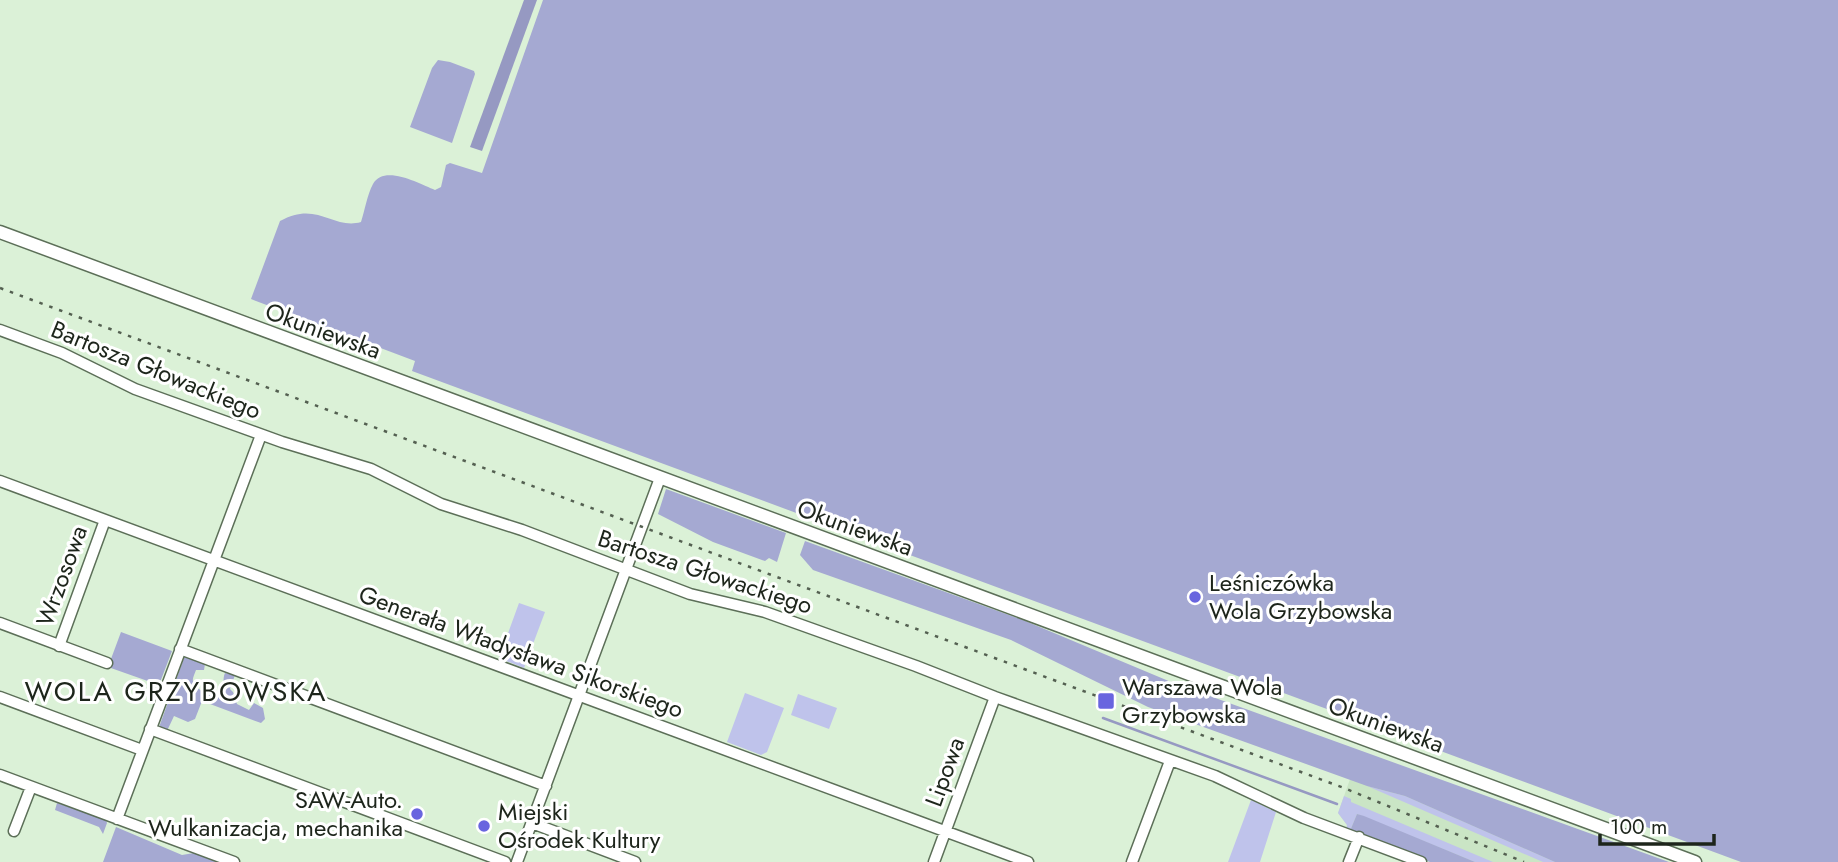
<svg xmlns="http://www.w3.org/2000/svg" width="1838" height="862" viewBox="0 0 1838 862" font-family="Jost,sans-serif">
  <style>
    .built { fill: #cae5c5 }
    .green { fill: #bfc3eb }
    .forest { fill: #a5a9d2 }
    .water { fill: #9699c2 }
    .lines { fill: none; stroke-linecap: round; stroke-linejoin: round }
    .stream { stroke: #9699c2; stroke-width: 2.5 }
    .minor-casing { stroke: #5c6f58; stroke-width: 13 }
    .major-casing { stroke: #5c6f58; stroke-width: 15 }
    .minor { stroke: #fff; stroke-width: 10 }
    .major { stroke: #fff; stroke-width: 12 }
    .rail { stroke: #546051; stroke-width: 2.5; stroke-dasharray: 3.5 7; stroke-linecap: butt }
    .poi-dot { fill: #6965df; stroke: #fff; stroke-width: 2.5 }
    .labels { text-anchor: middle; stroke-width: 6; stroke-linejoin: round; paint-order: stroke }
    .street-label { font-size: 24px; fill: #1d251b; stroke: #fff }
    .poi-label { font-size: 24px; fill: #1d251b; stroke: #fff; text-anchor: start }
    .quarter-label { font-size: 28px; letter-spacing: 2px; fill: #1d251b; stroke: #fff }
  </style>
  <rect width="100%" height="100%" fill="#dbf1d7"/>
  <path class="built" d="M 1360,751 L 1652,862 L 1430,862 L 1346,830 L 1347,825 L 1338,813 Z"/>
  <path class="green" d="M 519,603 L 545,612 L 524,668 L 499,658 Z
    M 745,693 L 784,708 L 767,752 L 761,755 L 727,742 Z
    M 798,694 L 837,708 L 829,729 L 791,715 Z
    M 1367,786 L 1405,796 L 1555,862 L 1543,862 Z
    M 1344,796 L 1351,799 L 1351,802 L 1493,862 L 1475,862 L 1357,814 L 1350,831 L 1346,830 L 1347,825 L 1338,813 Z
    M 1251,800 L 1276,812 L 1260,862 L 1228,862 Z"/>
  <path class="forest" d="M 543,0 L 1838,0 L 1838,862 L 1741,862 L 412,371 L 415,361 L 251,299 L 280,221 C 317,200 333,230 361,222 C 365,210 367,195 373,184 C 384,164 420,184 435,190 L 441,187 L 446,165 L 450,163 L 482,173 Z
    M 438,60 L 450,62 L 474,71 L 475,74 L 452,143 L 410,127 L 432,68 Z
    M 666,489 L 786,533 L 777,562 L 769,558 L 765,561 L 713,542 L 658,514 Z
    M 805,541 L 1023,620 L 1171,682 L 1669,862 L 1555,862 L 1405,796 L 1367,786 L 1148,707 L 1011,640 L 813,570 L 800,555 Z
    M 121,632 L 172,651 L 159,685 L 108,667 Z
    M 187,657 L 205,664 L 204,670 L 196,670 C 195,673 192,679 193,681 C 197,691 212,699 222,697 C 225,687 222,679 225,673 L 235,675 L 230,689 L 233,692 L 237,704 L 249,710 L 254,703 L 263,708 L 265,719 L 261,723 L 202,701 L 195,719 L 188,722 L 174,716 L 167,731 L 158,730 L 184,658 Z
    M 57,803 L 106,820 L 107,823 L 103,834 L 99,827 L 55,810 Z
    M 1357,814 L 1364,816 L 1475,862 L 1430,862 L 1350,831 Z
    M 116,827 L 182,855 L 194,853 L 219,862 L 103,862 Z"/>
  <path class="water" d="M 524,0 L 537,0 L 482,151 L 470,147 Z"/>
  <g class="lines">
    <path class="stream" d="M 1103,718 L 1337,804"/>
    <g class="minor-casing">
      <path id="minor" d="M 0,330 L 62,353 L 135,389 L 282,442 L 371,469 L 441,504 L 522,530 L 690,594 L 765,612 L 916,666 L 995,697 L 1215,776 L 1304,818 L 1421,862
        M 0,481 L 1028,862
        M 0,623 L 107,663
        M 59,646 L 105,520
        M 180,649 L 546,786
        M 0,697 L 142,750
        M 150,729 L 505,862
        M 0,775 L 234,862
        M 117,819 L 261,435
        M 532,823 L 635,862
        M 14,831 L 31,787
        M 517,862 L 660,478
        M 934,862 L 995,697
        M 1132,862 L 1170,761
        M 1349,862 L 1359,837"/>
    </g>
    <g class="major-casing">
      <path id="major" d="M 0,232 L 1695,862"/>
    </g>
    <use href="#minor" class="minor"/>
    <use href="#major" class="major"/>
    <path class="rail" d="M 0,288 L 1344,788 L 1524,862"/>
  </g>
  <g class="poi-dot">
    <circle cx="1195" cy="597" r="7"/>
    <rect x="1097" y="692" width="18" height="18" rx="3.5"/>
    <circle cx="417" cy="814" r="7"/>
    <circle cx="484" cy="826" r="7"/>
  </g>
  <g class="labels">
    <g class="street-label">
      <text transform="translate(323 331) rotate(20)" y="8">Okuniewska</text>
      <text transform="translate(156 370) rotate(22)" y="8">Bartosza Głowackiego</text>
      <text transform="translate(855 528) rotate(20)" y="8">Okuniewska</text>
      <text transform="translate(705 572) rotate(18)" y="8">Bartosza Głowackiego</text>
      <text transform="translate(62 576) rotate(-70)" y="8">Wrzosowa</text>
      <text transform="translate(521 652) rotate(20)" y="8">Generała Władysława Sikorskiego</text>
      <text transform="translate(1386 725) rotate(20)" y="8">Okuniewska</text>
      <text transform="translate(945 772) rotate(-70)" y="8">Lipowa</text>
    </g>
    <g class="poi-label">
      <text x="1209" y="591">Leśniczówka<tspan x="1209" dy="28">Wola Grzybowska</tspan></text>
      <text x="1122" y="695">Warszawa Wola<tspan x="1122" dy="28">Grzybowska</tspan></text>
      <text x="403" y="808" text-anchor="end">SAW-Auto.<tspan x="403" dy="28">Wulkanizacja, mechanika</tspan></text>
      <text x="498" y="820">Miejski<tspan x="498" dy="28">Ośrodek Kultury</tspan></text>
    </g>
    <g class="quarter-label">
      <text x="176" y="701">WOLA GRZYBOWSKA</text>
    </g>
  </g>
  <path d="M1600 834v10h114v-10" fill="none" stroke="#1d251b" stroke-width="3.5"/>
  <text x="1610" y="834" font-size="21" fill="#1d251b" stroke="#ffffff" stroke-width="5" paint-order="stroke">100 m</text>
</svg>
